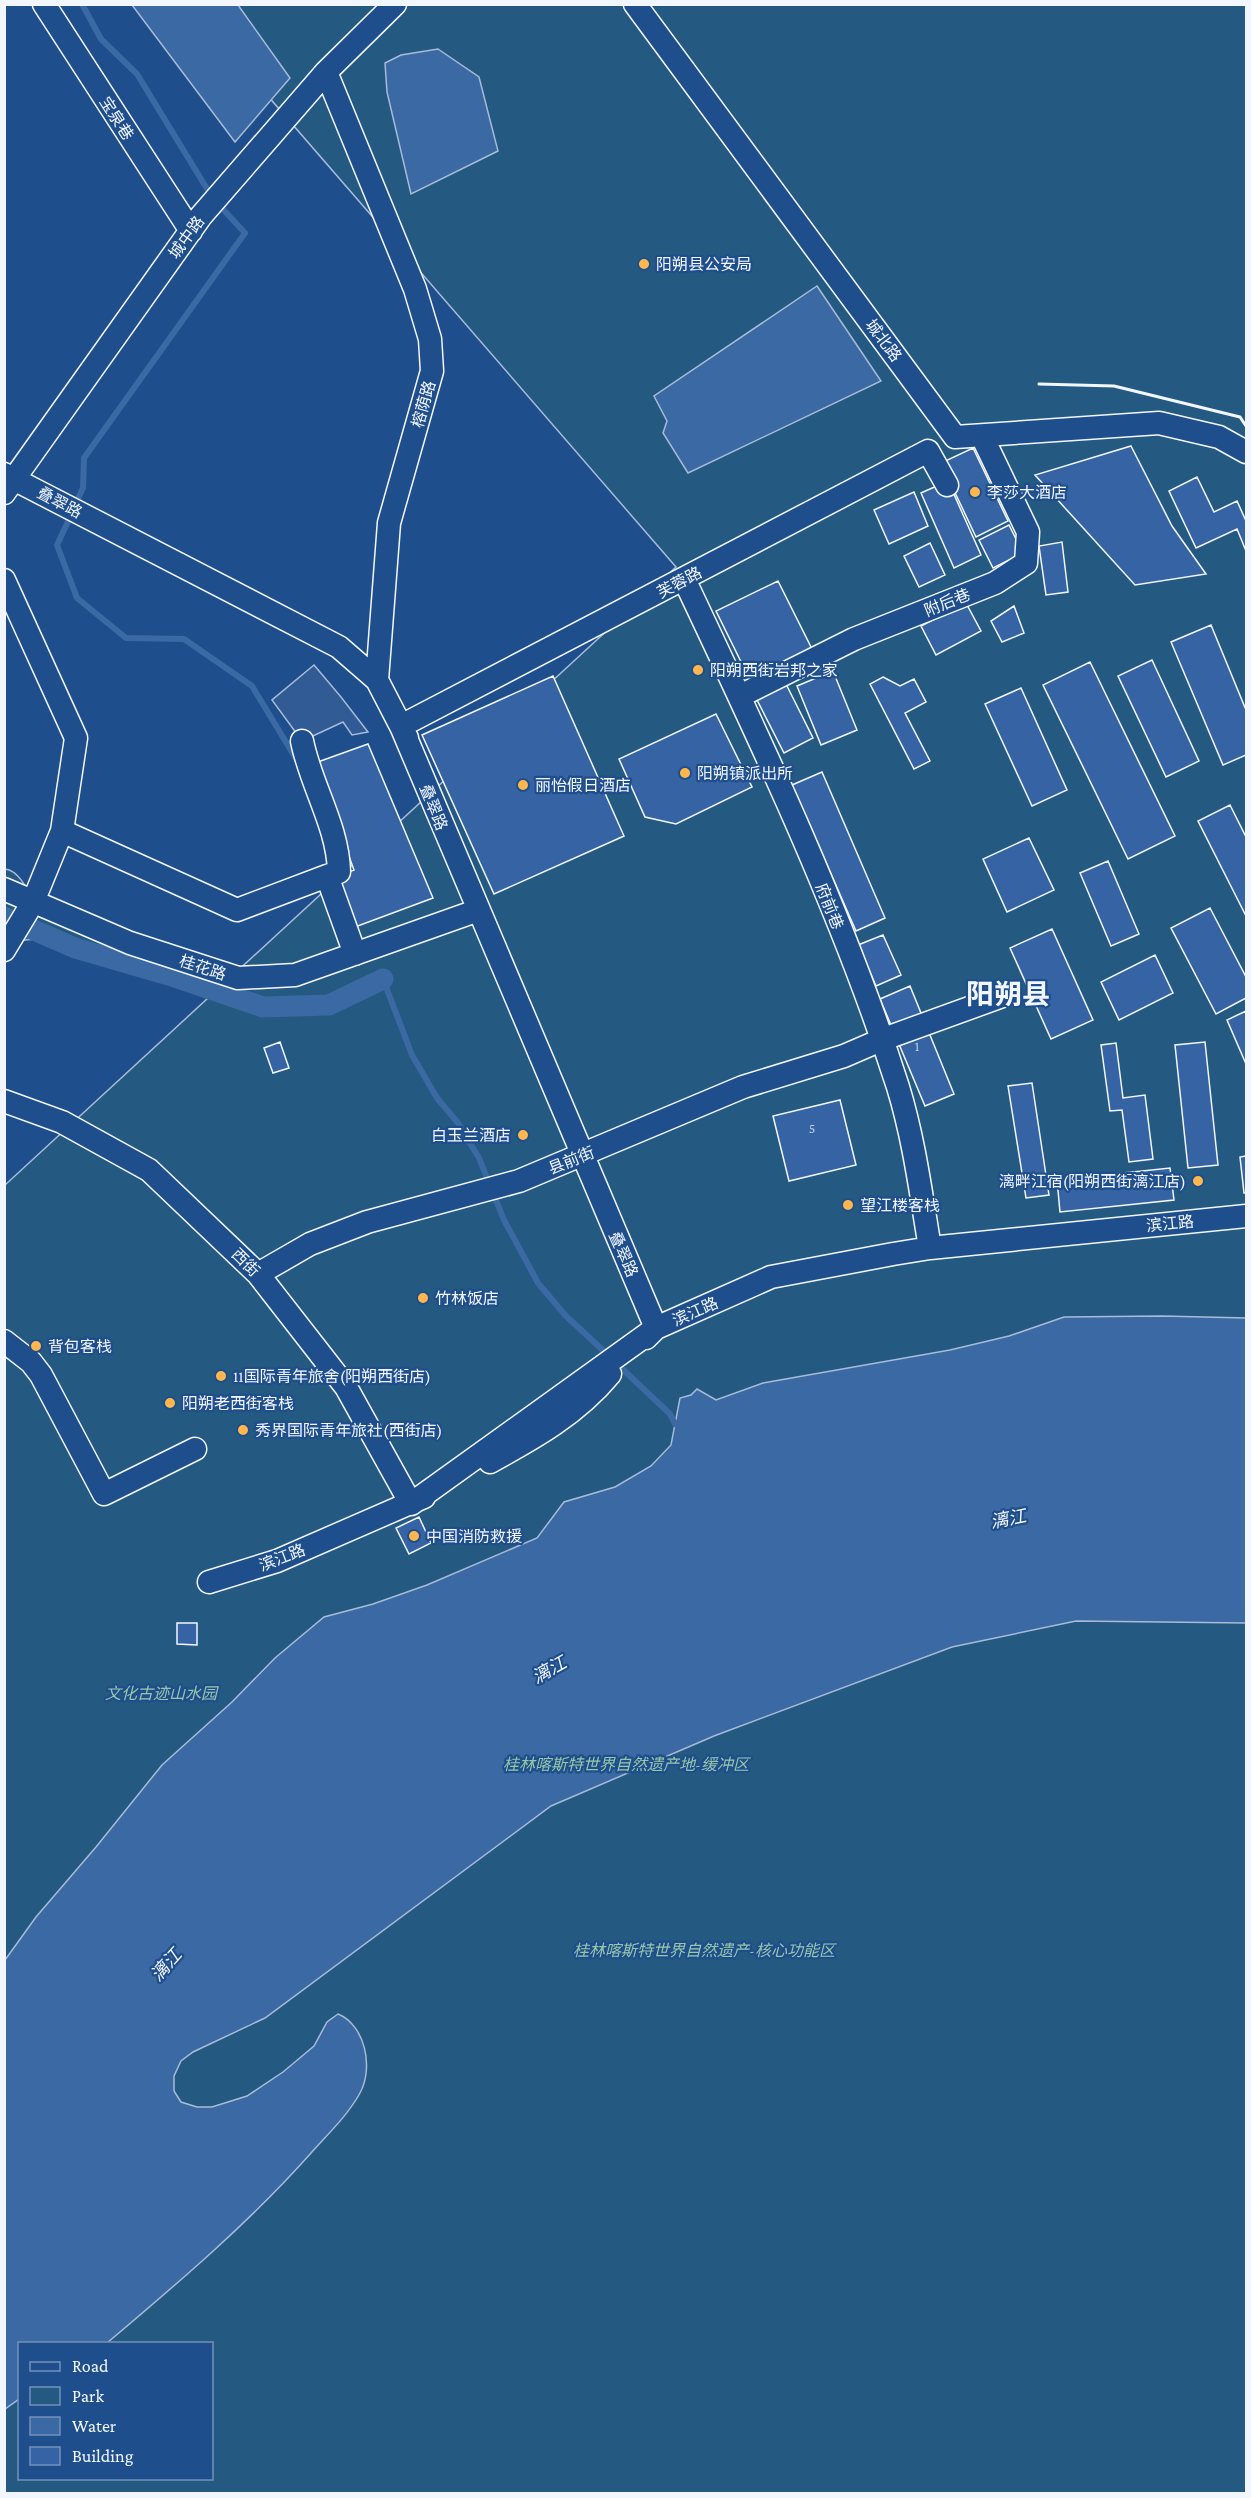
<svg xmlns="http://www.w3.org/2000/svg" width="1251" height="2498" viewBox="0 0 1251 2498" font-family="'Crimson Pro','Noto Sans SC',serif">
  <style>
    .green { fill: #245a82; stroke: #a8bbd7; stroke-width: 1.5; fill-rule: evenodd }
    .parking { fill: #305b95; stroke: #a8bbd7; stroke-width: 1.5 }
    .water { fill: #3b69a3; stroke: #a8bbd7; stroke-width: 1.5 }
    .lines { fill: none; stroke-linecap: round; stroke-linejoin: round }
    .stream { stroke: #3b69a3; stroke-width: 6 }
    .canal { stroke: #3b69a3; stroke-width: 21 }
    .building { fill: #3563a3; stroke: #f2f6ff; stroke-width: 1.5 }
    .minor-casing { stroke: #f2f6ff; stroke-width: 25 }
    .minor { stroke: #1f4e8c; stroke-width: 22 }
    .wall { stroke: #f2f6ff; stroke-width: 3 }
    .poi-dot { fill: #ffb74d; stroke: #1f4e8c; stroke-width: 2 }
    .labels { text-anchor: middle; stroke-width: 4.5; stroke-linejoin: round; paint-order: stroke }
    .number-label { font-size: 14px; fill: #c3d1e8 }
    .street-label { font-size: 16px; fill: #f2f6ff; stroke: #1f4e8c }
    .poi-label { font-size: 16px; fill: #f2f6ff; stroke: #1f4e8c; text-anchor: start }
    .park-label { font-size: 16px; font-style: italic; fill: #97c8a6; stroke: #1f4e8c }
    .water-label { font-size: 18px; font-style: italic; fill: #f2f6ff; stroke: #1f4e8c }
    .town-label { font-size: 28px; font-weight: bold; fill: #f2f6ff; stroke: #1f4e8c }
  </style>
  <rect width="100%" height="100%" fill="#1f4e8c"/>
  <path class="green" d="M 189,5 L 1246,5 L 1246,2493 L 5,2494 L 5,1185 L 676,567 ZM 20,2344 L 212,2344 L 212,2478 L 20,2478 Z
    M 5,869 C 22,871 30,897 38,911 L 205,979 L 201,981 L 89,947 L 36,939 L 5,942 Z"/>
  <path class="parking" d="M 314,665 L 341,697 L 368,732 L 352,735 L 343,722 L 302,741 L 272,700 Z"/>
  <path class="water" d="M 132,5 L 238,5 L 290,78 L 235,142 Z
    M 438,49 L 479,77 L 498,151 L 411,194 L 387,92 L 385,63 L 401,55 Z
    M 817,286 L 881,381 L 688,473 L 663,433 L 667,421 L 654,396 Z
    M 1162,1316 L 1246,1318 L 1246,1623 L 1076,1621 L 952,1647 L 714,1736 L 551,1806 L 265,2018 L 193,2052 L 181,2061 L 174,2076 L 174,2091 L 181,2102 L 197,2107 L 212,2107 L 247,2096 L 283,2072 L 314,2046 L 327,2022 L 338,2014 C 365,2025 374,2067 360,2093 C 348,2115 328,2134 311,2153 C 249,2223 178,2283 107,2343 L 20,2344 L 19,2399 L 5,2409 L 5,1960 L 36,1917 L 96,1847 L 162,1765 L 232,1702 L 275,1658 L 324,1617 L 373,1604 L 427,1585 L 537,1538 L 564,1502 L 615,1487 L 651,1466 L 671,1445 L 680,1398 L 691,1395 L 697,1389 L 716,1400 L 763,1383 L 950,1350 L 1009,1336 L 1064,1317 Z"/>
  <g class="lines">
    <path class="stream" d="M 82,4 L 101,39 L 137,74 L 212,197
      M 75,505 L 83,488 L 84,458 L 245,233 L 218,204
      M 71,515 L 57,545 L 77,598 L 126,638 L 184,639 L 252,686 L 298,762
      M 383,979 L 412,1055 L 437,1098 L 458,1123 L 479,1158 L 504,1220 L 538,1283 L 565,1315 L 608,1355
      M 615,1362 L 670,1414 L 675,1424"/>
    <path class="canal" d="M 4,917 L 75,948 L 175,977 L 263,1007 L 329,1005 L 383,979"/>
  </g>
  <path class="building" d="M 1131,446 L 1172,526 L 1206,574 L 1135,585 L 1035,475 Z
    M 973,448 L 1008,521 L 976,537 L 941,463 Z
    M 1197,477 L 1214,512 L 1237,501 L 1246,521 L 1246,551 L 1237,529 L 1196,548 L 1169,491 Z
    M 948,481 L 981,555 L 954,568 L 921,493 Z
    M 914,492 L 928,526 L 889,544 L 874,510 Z
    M 1009,525 L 1023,553 L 993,568 L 979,540 Z
    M 1062,542 L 1068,592 L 1046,595 L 1039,546 Z
    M 930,543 L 945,575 L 919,587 L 904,556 Z
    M 778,581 L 813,651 L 751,682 L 716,611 Z
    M 966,603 L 981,631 L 936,655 L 921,626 Z
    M 1014,606 L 1024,633 L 1002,642 L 991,621 Z
    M 1211,625 L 1246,710 L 1246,755 L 1223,765 L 1171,642 Z
    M 1152,660 L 1199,761 L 1166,777 L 1118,676 Z
    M 1090,662 L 1175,836 L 1128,859 L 1043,685 Z
    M 833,671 L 857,730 L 821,745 L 797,686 Z
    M 553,676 L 624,836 L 494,894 L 422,735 Z
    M 883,677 L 900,686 L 914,679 L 926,702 L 905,713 L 930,761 L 914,769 L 870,684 Z
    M 786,684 L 813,738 L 784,753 L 756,698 Z
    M 1021,688 L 1067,790 L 1032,806 L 985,704 Z
    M 716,714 L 752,787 L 676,824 L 645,817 L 619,759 Z
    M 368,744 L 433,898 L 355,927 L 337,876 L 354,870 L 315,763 Z
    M 822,772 L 885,918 L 856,931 L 792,785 Z
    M 1230,805 L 1246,837 L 1246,916 L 1198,821 Z
    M 1029,838 L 1054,890 L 1007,912 L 983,859 Z
    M 1108,861 L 1139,934 L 1111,946 L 1080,873 Z
    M 1210,908 L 1246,977 L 1246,998 L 1216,1014 L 1171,928 Z
    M 1052,929 L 1093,1020 L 1051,1039 L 1010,948 Z
    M 883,935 L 901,975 L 876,986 L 858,945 Z
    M 1155,955 L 1173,993 L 1119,1020 L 1101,982 Z
    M 910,986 L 954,1094 L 925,1106 L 880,999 Z
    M 1246,1011 L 1246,1064 L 1227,1020 Z
    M 280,1042 L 289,1068 L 273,1073 L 264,1048 Z
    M 1205,1042 L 1218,1165 L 1188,1168 L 1175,1045 Z
    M 1116,1043 L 1123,1098 L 1145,1095 L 1153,1159 L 1129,1162 L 1122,1110 L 1110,1111 L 1101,1045 Z
    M 1032,1083 L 1049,1195 L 1026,1198 L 1008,1086 Z
    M 840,1100 L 856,1165 L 789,1181 L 773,1116 Z
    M 1246,1156 L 1246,1193 L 1244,1193 L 1240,1157 Z
    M 1170,1168 L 1174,1200 L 1060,1212 L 1057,1180 Z
    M 419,1517 L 431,1543 L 409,1554 L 396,1528 Z
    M 177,1623 L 197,1623 L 197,1645 L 177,1644 Z"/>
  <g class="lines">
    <g class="minor-casing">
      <path id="minor" d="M 44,4 L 191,231
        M 635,4 L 955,437 L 1159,423 L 1219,437 L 1246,452
        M 326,72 L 415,289 L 430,339 L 432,371 L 389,523 L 377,680
        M 4,474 L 339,647 L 377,680 L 407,738
        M 4,493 L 201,216 L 326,72 L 395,4
        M 684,579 C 762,744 842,912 898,1087 C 914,1139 921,1194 930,1248
        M 4,580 L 76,738 L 62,831 L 33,902 L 4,950
        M 740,696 L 854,639 L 995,583 L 1026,563 L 1028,532 L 982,436
        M 302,741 C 311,786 338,826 339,872 L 327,876 L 355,954
        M 62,831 L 237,910 L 327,876
        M 4,889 L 130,943 L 238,978 L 295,975 L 476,911
        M 4,1101 L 62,1122 L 149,1170 L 258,1274 L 346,1387 L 411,1504 L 656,1328 L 401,726 L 928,451 L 947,485
        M 258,1274 L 310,1244 L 367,1222 L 519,1181 L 743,1087 L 844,1056 L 881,1040 L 1008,994
        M 646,1338 L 656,1328 L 771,1277 L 893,1254 L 930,1248 L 1246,1216
        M 4,1341 L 31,1362 L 41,1375 L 104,1494 L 195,1449
        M 490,1462 C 534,1438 577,1414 610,1374
        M 209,1582 L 277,1561 L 424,1497"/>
    </g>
    <use href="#minor" class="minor"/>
    <path class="wall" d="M 1039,384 L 1114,386 L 1240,417 L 1246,426"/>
  </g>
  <g class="poi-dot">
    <circle cx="644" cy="264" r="6"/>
    <circle cx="975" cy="492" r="6"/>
    <circle cx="698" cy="670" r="6"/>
    <circle cx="685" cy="773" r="6"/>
    <circle cx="523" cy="785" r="6"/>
    <circle cx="523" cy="1135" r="6"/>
    <circle cx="1198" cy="1181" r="6"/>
    <circle cx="848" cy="1205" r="6"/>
    <circle cx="423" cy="1298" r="6"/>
    <circle cx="36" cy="1346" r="6"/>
    <circle cx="221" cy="1376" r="6"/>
    <circle cx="170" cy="1403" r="6"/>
    <circle cx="243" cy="1430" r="6"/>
    <circle cx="414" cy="1536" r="6"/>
  </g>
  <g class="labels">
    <g class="number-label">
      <text x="917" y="1051">1</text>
      <text x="812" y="1133">5</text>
    </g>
    <g class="street-label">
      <text transform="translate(117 118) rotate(57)" y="6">宝泉巷</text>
      <text transform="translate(186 237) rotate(-54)" y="6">城中路</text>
      <text transform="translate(884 340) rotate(53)" y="6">城北路</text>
      <text transform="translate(423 404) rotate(-74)" y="6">榕荫路</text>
      <text transform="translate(60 502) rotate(28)" y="6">叠翠路</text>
      <text transform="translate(679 582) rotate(-28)" y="6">芙蓉路</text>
      <text transform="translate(947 602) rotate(-22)" y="6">附后巷</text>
      <text transform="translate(434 807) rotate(68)" y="6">叠翠路</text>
      <text transform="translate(830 906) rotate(68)" y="6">府前巷</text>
      <text transform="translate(203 967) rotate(18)" y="6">桂花路</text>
      <text transform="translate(571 1160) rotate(-22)" y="6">县前街</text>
      <text transform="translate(1170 1223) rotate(-6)" y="6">滨江路</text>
      <text transform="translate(624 1254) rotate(66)" y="6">叠翠路</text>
      <text transform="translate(246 1262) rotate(45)" y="6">西街</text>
      <text transform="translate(695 1311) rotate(-24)" y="6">滨江路</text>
      <text transform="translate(282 1557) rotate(-21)" y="6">滨江路</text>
    </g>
    <g class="poi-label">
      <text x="656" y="270">阳朔县公安局</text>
      <text x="987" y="498">李莎大酒店</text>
      <text x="710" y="676">阳朔西街岩邦之家</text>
      <text x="697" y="779">阳朔镇派出所</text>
      <text x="535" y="791">丽怡假日酒店</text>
      <text x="511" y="1141" text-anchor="end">白玉兰酒店</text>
      <text x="1186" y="1187" text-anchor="end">漓畔江宿(阳朔西街漓江店)</text>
      <text x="860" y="1211">望江楼客栈</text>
      <text x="435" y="1304">竹林饭店</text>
      <text x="48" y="1352">背包客栈</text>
      <text x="233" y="1382">11国际青年旅舍(阳朔西街店)</text>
      <text x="182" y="1409">阳朔老西街客栈</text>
      <text x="255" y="1436">秀界国际青年旅社(西街店)</text>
      <text x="426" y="1542">中国消防救援</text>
    </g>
    <g class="park-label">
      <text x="161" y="1699">文化古迹山水园</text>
      <text x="626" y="1770">桂林喀斯特世界自然遗产地-缓冲区</text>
      <text x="704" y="1956">桂林喀斯特世界自然遗产-核心功能区</text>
    </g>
    <g class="water-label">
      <text transform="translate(1008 1519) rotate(-11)" y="6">漓江</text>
      <text transform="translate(549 1670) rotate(-29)" y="6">漓江</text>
      <text transform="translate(166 1965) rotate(-48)" y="6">漓江</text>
    </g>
    <g class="town-label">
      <text x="1008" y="1004">阳朔县</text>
    </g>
  </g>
  <rect width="1251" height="2498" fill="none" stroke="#f2f6ff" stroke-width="12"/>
  <rect x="18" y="2342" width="195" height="138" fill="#1f4e8c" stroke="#7391ba" stroke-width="1.5"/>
  <rect x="30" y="2362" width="30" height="9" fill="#1f4e8c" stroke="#7391ba" stroke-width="1.5"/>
  <text x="72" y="2372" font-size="18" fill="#f2f6ff">Road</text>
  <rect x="30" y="2387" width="30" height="18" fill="#245a82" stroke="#7391ba" stroke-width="1.5"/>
  <text x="72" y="2402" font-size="18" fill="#f2f6ff">Park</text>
  <rect x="30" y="2417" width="30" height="18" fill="#3b69a3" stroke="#7391ba" stroke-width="1.5"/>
  <text x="72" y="2432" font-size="18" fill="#f2f6ff">Water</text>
  <rect x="30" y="2447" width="30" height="18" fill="#3563a3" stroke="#7391ba" stroke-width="1.5"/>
  <text x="72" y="2462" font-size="18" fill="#f2f6ff">Building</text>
</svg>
